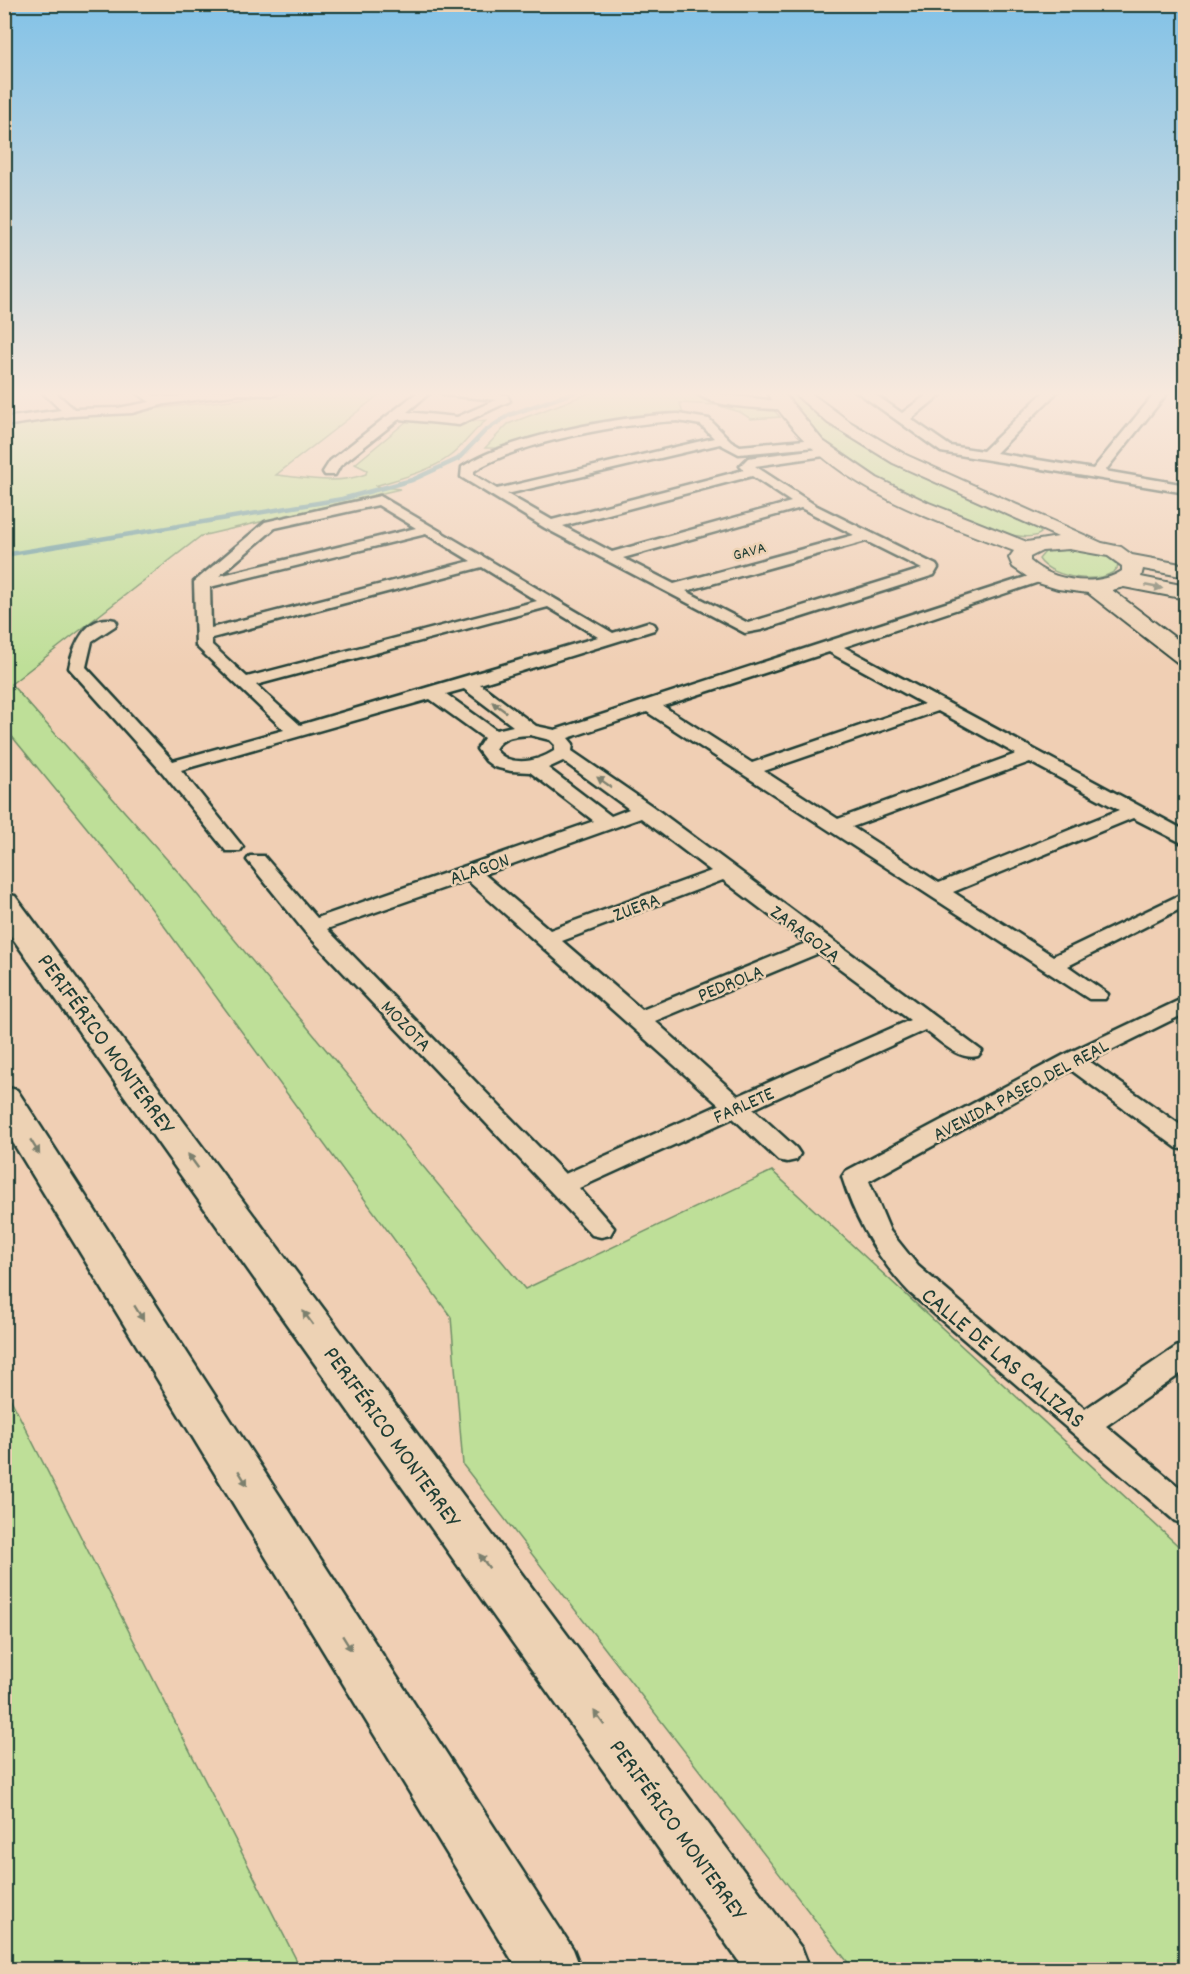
<svg xmlns="http://www.w3.org/2000/svg" width="1190" height="1974" viewBox="0 0 1190 1974" font-family="Dekko,sans-serif">
  <style>
    .green { fill: #bedf98; stroke: #6e8e66; stroke-width: 1.5 }
    .lines { fill: none; stroke-linecap: round; stroke-linejoin: round }
    .stream { stroke: #5f9a9f; stroke-width: 4.5 }
    .street-casing { stroke: #1f3d34; stroke-width: 5 }
    .secondary-casing { stroke: #1f3d34; stroke-width: 4 }
    .highway-casing { stroke: #1f3d34; stroke-width: 5 }
    .street { fill: #edd2b4; fill-rule: evenodd }
    .secondary { fill: #edd2b4; fill-rule: evenodd }
    .highway { fill: #edd2b4; fill-rule: evenodd }
    .oneway { fill: #7c806e }
    .labels { text-anchor: middle; stroke-width: 5; stroke-linejoin: round; paint-order: stroke }
    .far-street-label { font-size: 16px; fill: #1f3d34; stroke: #edd2b4 }
    .street-label { font-size: 20px; fill: #1f3d34; stroke: #edd2b4 }
    .near-street-label { font-size: 24px; fill: #1f3d34; stroke: #edd2b4 }
  </style>
  <rect width="100%" height="100%" fill="#f0cfb4"/>
  <filter id="ink" filterUnits="userSpaceOnUse"><feTurbulence type="fractalNoise" baseFrequency=".0167" numOctaves="2"/><feDisplacementMap in="SourceGraphic" scale="12" xChannelSelector="R" yChannelSelector="G"/><feConvolveMatrix kernelMatrix="1 2 1 2 8 2 1 2 1" color-interpolation-filters="sRGB"/></filter>
  <g filter="url(#ink)">
    <path class="green" d="M 308,391 L 384,391 L 276,475 C 307,478 336,485 366,474 L 367,470 L 355,464 L 407,421 L 444,425 L 487,420 C 472,431 464,446 450,456 C 429,472 400,478 375,486 L 400,489 L 201,536 L 11,684 L 180,874 L 525,1289 L 772,1171 L 1185,1552 L 1185,1969 L 853,1969 L 463,1465 L 451,1317 L 137,889 L 5,728 L 4,426 Z
      M 595,391 L 693,391 L 701,398 L 772,408 L 780,417 L 751,419 L 740,412 L 716,405 L 680,403 L 683,414 L 645,416 L 503,448 L 485,448 L 508,424 Z
      M 783,391 L 791,391 C 819,420 855,439 890,458 C 938,484 987,507 1037,527 L 1041,533 C 1015,555 859,472 833,450 C 813,434 798,412 783,391 Z
      M 1056,548 C 1077,548 1107,546 1118,567 C 1106,587 1050,578 1039,559 L 1045,552 Z
      M 4,1388 L 5,1388 L 301,1969 L 5,1969 Z"/>
    <g class="lines">
      <path class="stream" d="M 4,555 L 342,499 L 412,480 L 458,459 L 485,431 L 509,415 L 578,391"/>
      <g class="street-casing">
        <path id="street" d="M 41,391 L 54,391 L 74,409 L 118,408 L 150,402 L 134,391 L 148,391 L 153,395 L 172,397 L 216,391 L 281,391 L 275,395 L 240,394 L 165,404 L 132,413 L 71,416 L 4,426 L 4,418 L 61,410 Z
          M 419,391 L 432,391 L 407,412 L 457,417 L 496,400 L 445,395 L 439,391 L 479,391 L 507,395 L 510,401 L 459,425 L 399,419 L 340,466 L 335,475 L 325,475 L 323,472 L 330,461 Z
          M 695,391 L 785,402 L 791,406 L 785,410 C 762,407 709,409 695,391 Z
          M 856,391 L 870,391 L 902,413 L 932,391 L 945,391 L 911,419 L 950,446 L 983,451 L 1045,391 L 1058,391 L 996,453 L 1093,469 L 1157,391 L 1169,391 L 1105,471 L 1186,485 L 1186,493 L 941,452 Z
          M 678,414 L 709,419 L 731,441 L 740,446 L 816,439 L 822,443 L 816,447 L 739,454 L 720,444 L 507,494 L 552,520 L 744,470 L 740,466 L 748,458 L 826,448 L 831,449 L 831,455 L 755,466 L 815,505 L 936,565 L 938,568 L 934,575 L 761,630 L 745,633 L 545,528 L 461,477 L 462,467 C 509,436 620,416 678,414 ZM 678,421 L 701,425 L 714,438 L 497,489 L 474,475 L 474,471 C 518,442 624,423 678,421 ZM 752,476 L 791,502 L 612,552 L 563,526 ZM 801,508 L 854,535 L 674,584 L 623,558 ZM 866,541 L 922,569 L 748,623 L 686,591 Z
          M 380,496 L 613,633 L 648,622 L 654,624 L 656,627 L 654,630 L 480,684 L 536,726 L 555,730 L 1035,574 L 1045,574 L 1048,577 L 1045,580 L 844,647 L 1186,831 L 1186,845 L 1133,818 L 953,892 L 1053,956 L 1186,892 L 1186,906 L 1068,966 L 1108,994 L 1105,999 L 1089,999 L 647,712 L 568,738 L 573,744 L 572,751 L 652,806 L 982,1051 L 978,1056 C 959,1061 940,1041 925,1030 L 753,1109 L 796,1148 L 800,1154 L 796,1160 L 787,1162 L 778,1160 L 733,1118 L 579,1188 L 614,1228 L 610,1235 L 601,1237 L 592,1235 L 305,932 L 247,860 L 250,856 L 264,856 L 317,918 L 594,821 L 530,772 L 511,771 L 494,767 L 486,761 L 477,749 L 484,738 L 430,699 L 181,770 L 243,847 L 240,851 L 226,851 L 162,772 L 69,668 C 73,647 86,613 115,620 L 117,623 L 115,626 L 92,641 L 86,667 L 173,761 L 284,730 L 196,646 L 194,582 L 265,522 ZM 378,505 L 416,528 L 219,576 L 275,528 ZM 426,534 L 471,561 L 211,628 L 210,587 ZM 482,567 L 537,601 L 247,677 L 212,645 L 212,638 ZM 548,607 L 598,637 L 300,725 L 256,685 ZM 829,652 L 924,704 L 752,763 L 663,706 ZM 464,689 L 513,726 L 496,730 L 446,694 ZM 938,711 L 1016,754 L 838,819 L 764,771 ZM 530,735 L 550,740 L 555,745 L 554,751 C 537,762 509,768 495,749 C 503,736 516,736 530,735 ZM 563,761 L 629,809 L 611,816 L 548,768 ZM 1030,762 L 1119,810 L 939,883 L 852,827 ZM 641,818 L 711,871 L 550,930 L 484,874 ZM 467,880 L 719,1105 L 565,1174 L 327,929 ZM 723,880 L 806,943 L 642,1010 L 562,941 ZM 819,953 L 910,1020 L 738,1096 L 655,1021 Z
          M 1186,997 L 1186,1013 L 1089,1061 L 1186,1129 L 1186,1150 L 1177,1148 L 1071,1070 L 869,1181 L 890,1231 L 918,1266 L 1085,1409 L 1176,1347 L 1186,1344 L 1186,1370 L 1106,1426 L 1186,1493 L 1186,1525 L 1175,1521 L 910,1293 C 878,1259 856,1222 842,1177 L 846,1171 L 1064,1055 Z"/>
      </g>
      <g class="secondary-casing">
        <path id="secondary" d="M 766,391 L 782,391 L 823,441 L 877,478 L 929,503 L 1027,542 L 1058,537 L 893,463 L 828,423 L 791,391 L 808,391 L 850,422 L 906,455 L 1102,543 L 1121,547 L 1132,555 L 1186,565 L 1186,577 L 1143,569 L 1141,577 L 1186,586 L 1186,599 L 1124,587 L 1112,590 L 1186,646 L 1186,665 L 1178,663 L 1088,593 L 1058,589 L 1035,582 L 1013,567 L 1009,558 L 1014,551 C 916,513 823,485 766,391 ZM 1069,549 L 1108,556 L 1122,566 L 1122,571 C 1097,588 1052,581 1030,561 L 1030,557 L 1042,551 Z"/>
      </g>
      <g class="highway-casing">
        <path id="highway" d="M 4,894 L 15,896 L 802,1949 L 810,1970 L 745,1970 L 4,926 Z
          M 4,1087 L 17,1090 L 573,1949 L 581,1970 L 518,1970 L 4,1128 Z"/>
      </g>
      <use href="#street" class="street"/>
      <use href="#secondary" class="secondary"/>
      <use href="#highway" class="highway"/>
    </g>
    <defs><path id="oneway-solid" d="M-6-.8H1V-3.2L6.5 0L1 3.2V.8H-6Z" transform="scale(1.5)"/></defs>
    <g class="oneway">
      <use href="#oneway-solid" transform="translate(1154 587) rotate(11)"/>
      <use href="#oneway-solid" transform="translate(499 707) rotate(-144)"/>
      <use href="#oneway-solid" transform="translate(604 782) rotate(-145)"/>
      <use href="#oneway-solid" transform="translate(35 1147) rotate(58)"/>
      <use href="#oneway-solid" transform="translate(193 1161) rotate(-126)"/>
      <use href="#oneway-solid" transform="translate(139 1313) rotate(58)"/>
      <use href="#oneway-solid" transform="translate(308 1318) rotate(-126)"/>
      <use href="#oneway-solid" transform="translate(243 1478) rotate(58)"/>
      <use href="#oneway-solid" transform="translate(484 1561) rotate(-126)"/>
      <use href="#oneway-solid" transform="translate(347 1643) rotate(58)"/>
      <use href="#oneway-solid" transform="translate(599 1718) rotate(-126)"/>
    </g>
  </g>
  <linearGradient id="sky" x2="0" y2="1"><stop stop-color="#82c2e7"/><stop offset="0.59" stop-color="#f8e9dd"/><stop offset="1" stop-color="#f8e9dd" stop-opacity="0"/></linearGradient>
  <rect width="1190" height="667" fill="url(#sky)"/>
  <g class="labels">
    <g class="far-street-label">
      <text transform="translate(749 550) rotate(-15)" y="6">GAVA</text>
    </g>
    <g class="street-label">
      <text transform="translate(479 868) rotate(-19)" y="7">ALAGON</text>
      <text transform="translate(636 906) rotate(-21)" y="7">ZUERA</text>
      <text transform="translate(806 933) rotate(37)" y="7">ZARAGOZA</text>
      <text transform="translate(730 982) rotate(-22)" y="7">PEDROLA</text>
      <text transform="translate(407 1025) rotate(46)" y="7">MOZOTA</text>
      <text transform="translate(1020 1089) rotate(-28)" y="7">AVENIDA PASEO DEL REAL</text>
      <text transform="translate(743 1104) rotate(-24)" y="7">FARLETE</text>
    </g>
    <g class="near-street-label">
      <text transform="translate(107 1043) rotate(54)" y="8">PERIFÉRICO MONTERREY</text>
      <text transform="translate(1004 1357) rotate(40)" y="8">CALLE DE LAS CALIZAS</text>
      <text transform="translate(393 1436) rotate(54)" y="8">PERIFÉRICO MONTERREY</text>
      <text transform="translate(679 1829) rotate(54)" y="8">PERIFÉRICO MONTERREY</text>
    </g>
  </g>
  <rect width="1190" height="1974" fill="none" stroke="#edd2b4" stroke-width="24"/>
  <rect x="12" y="12" width="1166" height="1950" fill="none" stroke="#1f3d34" stroke-width="2" filter="url(#ink)"/>
</svg>
